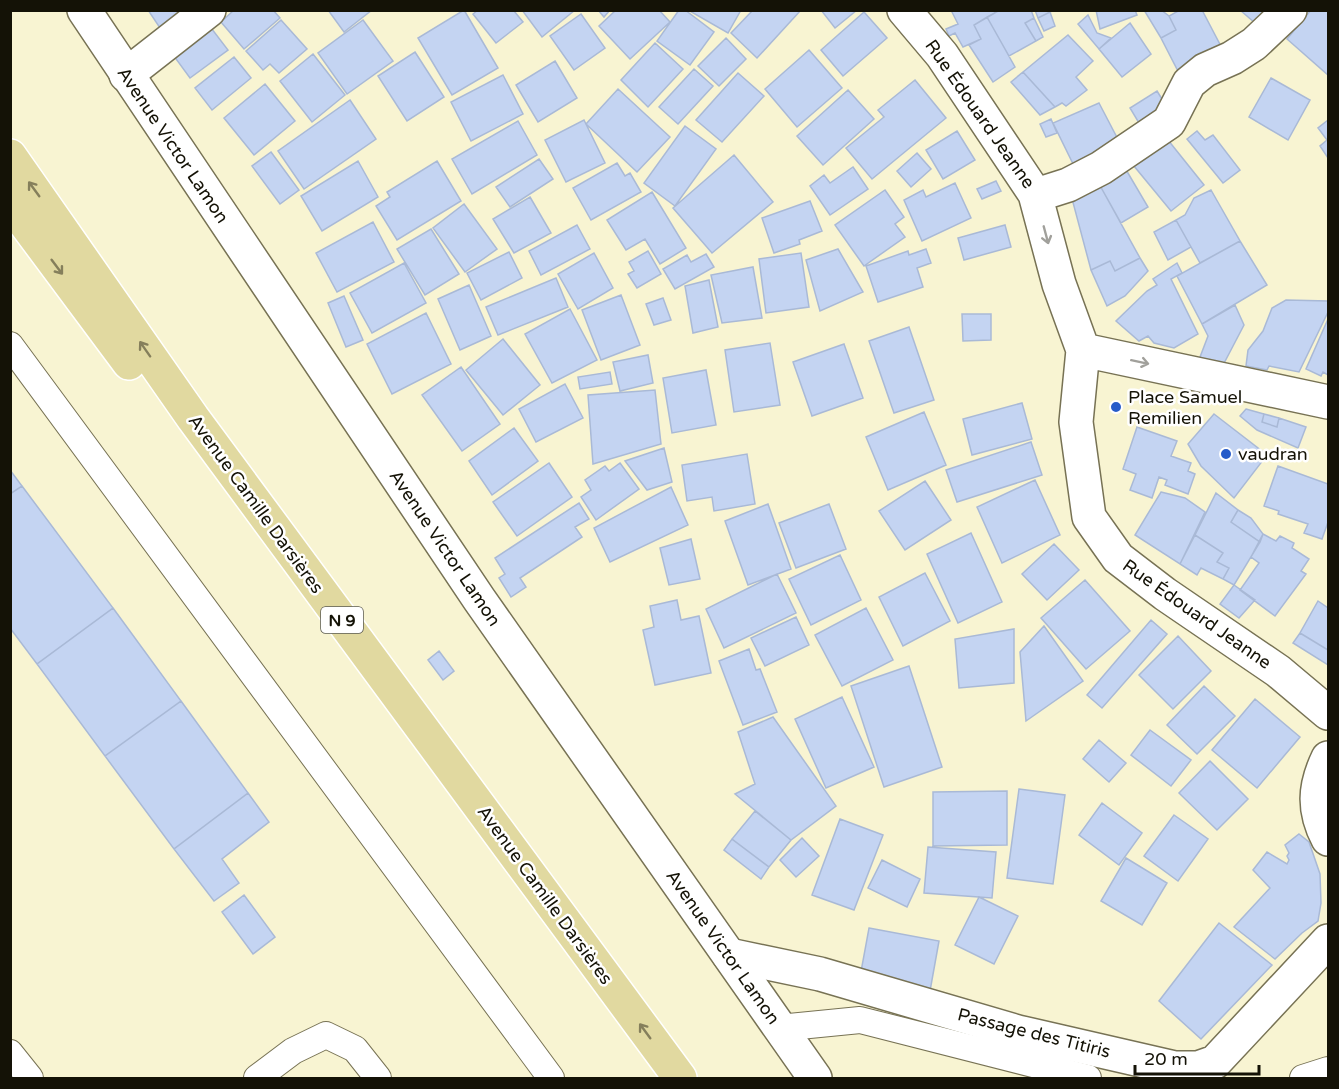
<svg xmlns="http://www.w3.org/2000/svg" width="1339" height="1089" viewBox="0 0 1339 1089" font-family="'Varela Round',sans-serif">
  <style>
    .building { fill: #c4d4f2; stroke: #a9b9d6; stroke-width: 1.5 }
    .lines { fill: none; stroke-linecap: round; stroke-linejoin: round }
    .service-casing { stroke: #777254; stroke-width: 28 }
    .minor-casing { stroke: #777254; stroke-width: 36 }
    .tertiary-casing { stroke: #777254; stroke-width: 36 }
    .primary-casing { stroke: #fff; stroke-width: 36 }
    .service { stroke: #fff; stroke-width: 26 }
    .minor { stroke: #fff; stroke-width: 33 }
    .tertiary { stroke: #fff; stroke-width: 33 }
    .primary { stroke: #e1d9a0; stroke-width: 33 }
    .oneway { stroke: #857f5b }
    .oneway2 { stroke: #a1a09b }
    .poi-dot { fill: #265bc9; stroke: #fff; stroke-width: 2 }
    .labels { text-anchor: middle; stroke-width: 5; stroke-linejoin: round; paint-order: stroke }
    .shield { fill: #fff; stroke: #5a5951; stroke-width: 1.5 }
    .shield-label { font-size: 16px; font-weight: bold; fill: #141206 }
    .street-label { font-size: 18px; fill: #141206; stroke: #fff }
    .poi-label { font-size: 18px; fill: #141206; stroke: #fff; text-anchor: start }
  </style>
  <rect width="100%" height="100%" fill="#f8f4d2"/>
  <path class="building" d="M 148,10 L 193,10 L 164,34 Z
    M 234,10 L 273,10 L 280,18 L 244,49 L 221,22 Z
    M 328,10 L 372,10 L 344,32 Z
    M 464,10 L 498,68 L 452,95 L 418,38 Z
    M 478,10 L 516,10 L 514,11 L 523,22 L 496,43 L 473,14 Z
    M 522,10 L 575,10 L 542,37 Z
    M 598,10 L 610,10 L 604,17 Z
    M 616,10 L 659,10 L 670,22 L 630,59 L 599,26 Z
    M 679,10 L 685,10 L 714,32 L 690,65 L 657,41 Z
    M 688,10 L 741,10 L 728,33 Z
    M 753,10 L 801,10 L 757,58 L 731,33 Z
    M 821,10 L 857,10 L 835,28 Z
    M 951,10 L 994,10 L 995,13 L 974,25 L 981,39 L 963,47 L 955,33 L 949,36 L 946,29 L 958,24 Z
    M 1000,10 L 1031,10 L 1034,18 L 1025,23 L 1036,41 L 1009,56 L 987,17 Z
    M 1035,10 L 1054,10 L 1038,18 Z
    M 1096,10 L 1135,10 L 1137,15 L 1100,29 Z
    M 1144,10 L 1161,10 L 1169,16 L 1176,30 L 1161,38 Z
    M 1180,10 L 1202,10 L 1225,54 L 1181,77 L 1161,38 L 1176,30 L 1169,16 Z
    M 1240,10 L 1266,10 L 1255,23 Z
    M 1311,10 L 1328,10 L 1328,75 L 1287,39 Z
    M 864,12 L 887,38 L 843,76 L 821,50 Z
    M 1050,12 L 1055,26 L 1044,31 L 1038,18 Z
    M 581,14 L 605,48 L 574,70 L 550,36 Z
    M 1088,15 L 1097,33 L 1111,38 L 1099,49 L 1078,24 Z
    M 987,17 L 1015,67 L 993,82 L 969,45 L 981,39 L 974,25 Z
    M 1034,18 L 1043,37 L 1036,41 L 1025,23 Z
    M 205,20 L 228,50 L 190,78 L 168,48 Z
    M 281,20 L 307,49 L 279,73 L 270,64 L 263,70 L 246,51 Z
    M 363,20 L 393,61 L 347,94 L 318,53 Z
    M 1130,23 L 1151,54 L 1122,77 L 1099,49 Z
    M 1068,35 L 1093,61 L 1076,77 L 1087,90 L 1066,106 L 1062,103 L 1055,107 L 1023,72 Z
    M 726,38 L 746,59 L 719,86 L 698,66 Z
    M 655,43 L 683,69 L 648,107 L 621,80 Z
    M 809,50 L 842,88 L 797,127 L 765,89 Z
    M 415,52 L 444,97 L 407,121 L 378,76 Z
    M 313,54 L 345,95 L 312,122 L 280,81 Z
    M 234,57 L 251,78 L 212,110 L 195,88 Z
    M 555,61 L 577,98 L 538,122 L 516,85 Z
    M 694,69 L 713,86 L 678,124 L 659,107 Z
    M 1023,72 L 1055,107 L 1040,115 L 1011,82 Z
    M 738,73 L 764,96 L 722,142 L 696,120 Z
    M 503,75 L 523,114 L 471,141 L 451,102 Z
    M 1271,78 L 1310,100 L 1288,140 L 1249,117 Z
    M 915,80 L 946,118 L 872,179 L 846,148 L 884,117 L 878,110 Z
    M 265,84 L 295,121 L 254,155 L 224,118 Z
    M 618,89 L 670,137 L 637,172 L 586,124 Z
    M 848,90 L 874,119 L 823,165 L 797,136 Z
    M 1157,91 L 1170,112 L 1142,128 L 1130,108 Z
    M 350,100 L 376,139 L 304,189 L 278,151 Z
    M 1099,103 L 1123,149 L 1078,174 L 1053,123 Z
    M 1051,119 L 1057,133 L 1046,137 L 1040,124 Z
    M 584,120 L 605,163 L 566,182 L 545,140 Z
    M 1328,120 L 1328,158 L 1320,146 L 1327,140 L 1318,128 Z
    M 518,121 L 537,155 L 472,194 L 452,159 Z
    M 685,126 L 716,149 L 675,206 L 644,183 Z
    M 957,131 L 975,160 L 943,179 L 926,150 Z
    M 1197,131 L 1205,140 L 1213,135 L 1240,170 L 1223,183 L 1187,139 Z
    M 1168,140 L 1204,185 L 1171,211 L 1134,166 Z
    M 271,152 L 299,190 L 280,204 L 252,166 Z
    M 917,153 L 931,169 L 911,187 L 897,171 Z
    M 734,155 L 773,202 L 712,253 L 673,208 Z
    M 539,159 L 553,179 L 510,207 L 496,187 Z
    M 358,161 L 378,197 L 322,231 L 301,196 Z
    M 437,161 L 461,201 L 397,240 L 376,206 L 390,197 L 387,192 Z
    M 617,163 L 625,176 L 630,173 L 641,192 L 591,220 L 573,188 Z
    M 853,167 L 868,189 L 830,215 L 810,186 L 824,175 L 830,183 Z
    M 1125,168 L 1148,207 L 1121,223 L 1098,182 Z
    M 996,181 L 1001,191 L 982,199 L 977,189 Z
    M 1098,182 L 1140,258 L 1115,271 L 1110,261 L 1091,270 L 1071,195 Z
    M 955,183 L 971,218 L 922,241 L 904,200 L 923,190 L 926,197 Z
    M 885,190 L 904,217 L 895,224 L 905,237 L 864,266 L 835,225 Z
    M 1211,190 L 1240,241 L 1200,263 L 1176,220 L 1185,215 L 1194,198 Z
    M 652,192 L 686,248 L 660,264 L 645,239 L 626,250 L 607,220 Z
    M 530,197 L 551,233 L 514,253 L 493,219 Z
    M 810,201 L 822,231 L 799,240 L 800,244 L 774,253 L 762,218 Z
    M 464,204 L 497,249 L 465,272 L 433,228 Z
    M 1176,220 L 1191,247 L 1168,260 L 1154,232 Z
    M 373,222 L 394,262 L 337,292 L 316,253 Z
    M 577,225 L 590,249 L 541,275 L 529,251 Z
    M 1005,225 L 1011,247 L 964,260 L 958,238 Z
    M 431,229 L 459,274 L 425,295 L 397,249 Z
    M 1240,241 L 1267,285 L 1202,324 L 1177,276 Z
    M 838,249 L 863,292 L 820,311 L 806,260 Z
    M 926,249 L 931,263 L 917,268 L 923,287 L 878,302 L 866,266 L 908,251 L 909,255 Z
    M 648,251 L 661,274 L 637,288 L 628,274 L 634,271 L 629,262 Z
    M 509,252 L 522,278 L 481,300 L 467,273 Z
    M 594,253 L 613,288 L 578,309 L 558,274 Z
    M 801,253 L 809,307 L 766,313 L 759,259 Z
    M 706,254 L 714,267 L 675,289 L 663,269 L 687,255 L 691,262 Z
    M 1140,258 L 1148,271 L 1125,296 L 1107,306 L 1091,270 L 1110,261 L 1115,271 Z
    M 404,263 L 426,303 L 372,333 L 350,293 Z
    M 1177,263 L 1182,273 L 1171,279 L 1198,334 L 1174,348 L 1154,343 L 1148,336 L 1139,341 L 1116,321 L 1147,291 L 1157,285 L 1153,279 Z
    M 753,267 L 762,318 L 722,323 L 711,275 Z
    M 556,278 L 568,307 L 498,335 L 486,307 Z
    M 709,280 L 718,327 L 693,333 L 685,286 Z
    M 469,285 L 491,336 L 460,350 L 438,299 Z
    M 621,295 L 640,345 L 601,360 L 582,310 Z
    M 344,296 L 363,340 L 346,347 L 328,303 Z
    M 663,298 L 671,320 L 654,325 L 646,304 Z
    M 1286,300 L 1328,301 L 1328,312 L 1299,372 L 1269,366 L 1267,370 L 1246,366 L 1248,350 L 1263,331 L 1272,308 Z
    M 1235,305 L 1244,325 L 1221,369 L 1197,365 L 1208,336 L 1202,324 Z
    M 570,309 L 597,360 L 552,383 L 525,334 Z
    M 426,313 L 451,364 L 392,394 L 367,344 Z
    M 962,314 L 991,314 L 991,340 L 963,341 Z
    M 1328,319 L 1328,375 L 1323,372 L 1321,376 L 1306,369 Z
    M 909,327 L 934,400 L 894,413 L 869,341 Z
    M 503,339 L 540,385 L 503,415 L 466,370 Z
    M 770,343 L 780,405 L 734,412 L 725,350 Z
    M 844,344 L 863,398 L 812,416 L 793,362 Z
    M 648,355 L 653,383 L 620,391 L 613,362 Z
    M 461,367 L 500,424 L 462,451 L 422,395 Z
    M 706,370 L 716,425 L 672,433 L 663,378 Z
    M 610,372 L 612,384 L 580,389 L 578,377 Z
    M 565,384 L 583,418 L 536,442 L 519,409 Z
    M 655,390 L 661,444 L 593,464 L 588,395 Z
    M 1022,403 L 1032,439 L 972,455 L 963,419 Z
    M 1246,409 L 1264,414 L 1262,422 L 1277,427 L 1279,418 L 1306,427 L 1298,448 L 1257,430 L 1240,416 Z
    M 924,412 L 946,465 L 888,490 L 866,437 Z
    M 1214,414 L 1267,455 L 1234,498 L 1201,466 L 1188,444 Z
    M 1264,414 L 1279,418 L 1277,427 L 1262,422 Z
    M 1137,427 L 1177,441 L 1171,456 L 1191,463 L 1188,471 L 1195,474 L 1188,494 L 1165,485 L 1167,480 L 1159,477 L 1152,498 L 1130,490 L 1136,474 L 1123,469 Z
    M 514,428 L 538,461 L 492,495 L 469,461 Z
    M 1031,442 L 1042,475 L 957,502 L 946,470 Z
    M 664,448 L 672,482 L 647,490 L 625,461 Z
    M 747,454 L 755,504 L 714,511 L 712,497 L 687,501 L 682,465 Z
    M 549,463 L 572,497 L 517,536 L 493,502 Z
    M 620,463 L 639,489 L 596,520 L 581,497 L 591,490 L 585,480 L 605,466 L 609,471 Z
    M 1278,466 L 1328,484 L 1328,522 L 1322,539 L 1304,533 L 1308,524 L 1278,514 L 1279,511 L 1264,506 Z
    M 10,470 L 22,486 L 10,494 Z
    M 1035,480 L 1060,535 L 1002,563 L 977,507 Z
    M 925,481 L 951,520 L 905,550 L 879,511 Z
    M 22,486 L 113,608 L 37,664 L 10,628 L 10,494 Z
    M 671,487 L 688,525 L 610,562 L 594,528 Z
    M 1161,492 L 1185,498 L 1205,512 L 1180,564 L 1135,535 Z
    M 1216,493 L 1238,510 L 1231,522 L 1260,542 L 1234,585 L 1223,579 L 1229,568 L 1217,562 L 1223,553 L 1195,535 Z
    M 579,503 L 589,519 L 575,527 L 582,537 L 520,578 L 526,587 L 511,597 L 499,578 L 505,574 L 495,558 Z
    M 768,504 L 791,569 L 748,585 L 725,521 Z
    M 829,504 L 846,549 L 796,568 L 779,523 Z
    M 1238,510 L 1251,518 L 1263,534 L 1260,542 L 1231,522 Z
    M 971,533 L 1002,602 L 958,623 L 927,554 Z
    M 1263,534 L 1276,541 L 1280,536 L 1294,543 L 1292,548 L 1309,559 L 1301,571 L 1306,574 L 1275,616 L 1240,590 L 1259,563 L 1251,557 Z
    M 1195,535 L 1223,553 L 1217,562 L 1229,568 L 1223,579 L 1201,568 L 1197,575 L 1180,564 Z
    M 691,539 L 700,579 L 669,585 L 660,548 Z
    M 1054,544 L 1079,570 L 1047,600 L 1022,574 Z
    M 840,555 L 861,600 L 811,625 L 789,579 Z
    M 925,573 L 950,621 L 903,646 L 879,597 Z
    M 777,574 L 796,613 L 724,648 L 706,609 Z
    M 1085,580 L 1130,631 L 1086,669 L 1041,618 Z
    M 1234,585 L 1255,600 L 1239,618 L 1220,604 Z
    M 677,600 L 681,620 L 699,616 L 711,673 L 655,685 L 643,630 L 654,627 L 650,606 Z
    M 1318,601 L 1328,608 L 1328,650 L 1300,633 Z
    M 113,608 L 181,701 L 105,756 L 37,664 Z
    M 866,608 L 893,660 L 842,686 L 815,635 Z
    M 796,617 L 809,645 L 765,666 L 751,638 Z
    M 1151,620 L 1167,634 L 1102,708 L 1087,695 Z
    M 1044,626 L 1083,681 L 1026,721 L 1020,652 Z
    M 1014,629 L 1014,683 L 959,688 L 955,639 Z
    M 1300,633 L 1328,650 L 1328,665 L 1293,643 Z
    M 1178,636 L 1211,671 L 1173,709 L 1139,675 Z
    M 749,649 L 756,670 L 760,669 L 777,712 L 743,725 L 719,661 Z
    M 439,651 L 454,671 L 443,680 L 428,660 Z
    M 909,666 L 942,767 L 884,787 L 851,686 Z
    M 1204,686 L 1235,716 L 1197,754 L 1167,725 Z
    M 842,697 L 874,767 L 826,788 L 795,719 Z
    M 1255,699 L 1300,737 L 1257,788 L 1212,750 Z
    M 181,701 L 248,793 L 174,849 L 105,756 Z
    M 773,717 L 836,806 L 791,840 L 735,794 L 755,784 L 738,732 Z
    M 1150,730 L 1191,760 L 1171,786 L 1131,755 Z
    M 1099,740 L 1126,763 L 1109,782 L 1083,759 Z
    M 1210,761 L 1248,799 L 1217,830 L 1179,793 Z
    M 1019,789 L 1065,795 L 1053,884 L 1007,878 Z
    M 1007,791 L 1007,845 L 933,846 L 933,792 Z
    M 248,793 L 269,822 L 222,859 L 239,883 L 214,901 L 174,849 Z
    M 1102,803 L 1142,833 L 1119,865 L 1079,835 Z
    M 755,811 L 791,840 L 769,867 L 732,839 Z
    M 1174,815 L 1208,839 L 1178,881 L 1144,856 Z
    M 840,819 L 883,835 L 854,910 L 812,895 Z
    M 1299,834 L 1309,842 L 1320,874 L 1321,903 L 1318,921 L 1302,933 L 1275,959 L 1234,927 L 1270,888 L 1253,870 L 1267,852 L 1287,864 L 1289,860 L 1287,856 L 1289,853 L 1285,845 Z
    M 802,838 L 819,856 L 796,877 L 780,860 Z
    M 732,839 L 769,867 L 761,879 L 724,850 Z
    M 928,847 L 996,852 L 992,898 L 924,893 Z
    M 1126,858 L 1167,883 L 1142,925 L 1101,901 Z
    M 882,860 L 920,879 L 907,907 L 868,888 Z
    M 244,895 L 275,937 L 253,954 L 222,912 Z
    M 979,897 L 1018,916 L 994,964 L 955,945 Z
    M 1219,923 L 1272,965 L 1201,1039 L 1159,1001 Z
    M 869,928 L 939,941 L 930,991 L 860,977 Z"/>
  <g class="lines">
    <g class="service-casing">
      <path id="service" d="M 10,345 L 551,1078
        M 779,1028 L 860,1020 L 1088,1078
        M 10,1053 L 30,1078
        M 257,1078 L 293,1051 L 326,1035 L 355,1049 L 378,1078
        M 1303,1078 L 1328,1070"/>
    </g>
    <g class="minor-casing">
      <path id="minor" d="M 904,10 L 942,55 L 1035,194 L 1059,284 L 1083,350 L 1076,422 L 1089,517 L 1118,558 L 1165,594 L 1278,671 L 1328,713
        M 126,75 L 209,10
        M 1035,194 L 1046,192 L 1068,185 L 1101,168 L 1169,122 L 1189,83 L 1205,70 L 1232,58 L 1254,44 L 1290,10
        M 1083,350 L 1328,402
        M 1328,758 C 1314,787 1313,810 1328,839
        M 729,955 L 820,974 L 1018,1032 L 1175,1068 L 1198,1068 L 1215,1062 L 1328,941"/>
    </g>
    <g class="tertiary-casing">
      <path id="tertiary" d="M 84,10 L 479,599 L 815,1078"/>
    </g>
    <g class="primary-casing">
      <path id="primary" d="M 10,156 L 193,418 L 680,1078
        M 10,203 L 129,363"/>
    </g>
    <use href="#service" class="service"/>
    <use href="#minor" class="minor"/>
    <use href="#tertiary" class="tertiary"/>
    <use href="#primary" class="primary"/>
  </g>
  <defs><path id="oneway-shaft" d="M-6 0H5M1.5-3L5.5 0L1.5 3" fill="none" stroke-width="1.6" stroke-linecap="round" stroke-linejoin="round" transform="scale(1.5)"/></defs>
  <g class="oneway">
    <use href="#oneway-shaft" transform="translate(34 189) rotate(-126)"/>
    <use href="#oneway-shaft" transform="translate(57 267) rotate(53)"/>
    <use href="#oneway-shaft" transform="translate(145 349) rotate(-125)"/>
    <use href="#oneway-shaft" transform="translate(645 1031) rotate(-126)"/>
  </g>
  <g class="oneway2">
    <use href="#oneway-shaft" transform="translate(1046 235) rotate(75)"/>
    <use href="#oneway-shaft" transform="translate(1140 362) rotate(12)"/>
  </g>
  <g class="poi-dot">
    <circle cx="1116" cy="407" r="6"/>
    <circle cx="1226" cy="454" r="6"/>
  </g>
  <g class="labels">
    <rect class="shield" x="321" y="607" width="42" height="26" rx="4.5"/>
    <g class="shield-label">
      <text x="342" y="626">N 9</text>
    </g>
    <g class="street-label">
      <text transform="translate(980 114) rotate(55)" y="6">Rue Édouard Jeanne</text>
      <text transform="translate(173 145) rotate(56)" y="6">Avenue Victor Lamon</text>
      <text transform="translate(256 504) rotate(54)" y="6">Avenue Camille Darsières</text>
      <text transform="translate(445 548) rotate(56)" y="6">Avenue Victor Lamon</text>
      <text transform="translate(1197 614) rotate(35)" y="6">Rue Édouard Jeanne</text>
      <text transform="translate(545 895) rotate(54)" y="6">Avenue Camille Darsières</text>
      <text transform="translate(723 947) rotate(55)" y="6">Avenue Victor Lamon</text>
      <text transform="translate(1034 1033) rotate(14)" y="6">Passage des Titiris</text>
    </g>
    <g class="poi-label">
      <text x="1128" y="403">Place Samuel<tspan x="1128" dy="21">Remilien</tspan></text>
      <text x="1238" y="460">vaudran</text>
    </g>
  </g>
  <rect width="1339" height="1089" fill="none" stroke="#141206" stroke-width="24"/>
  <path d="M1135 1065v9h124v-9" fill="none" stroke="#141206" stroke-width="3"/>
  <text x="1144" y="1065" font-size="18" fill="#141206" stroke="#ffffff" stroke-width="4.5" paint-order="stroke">20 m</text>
</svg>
